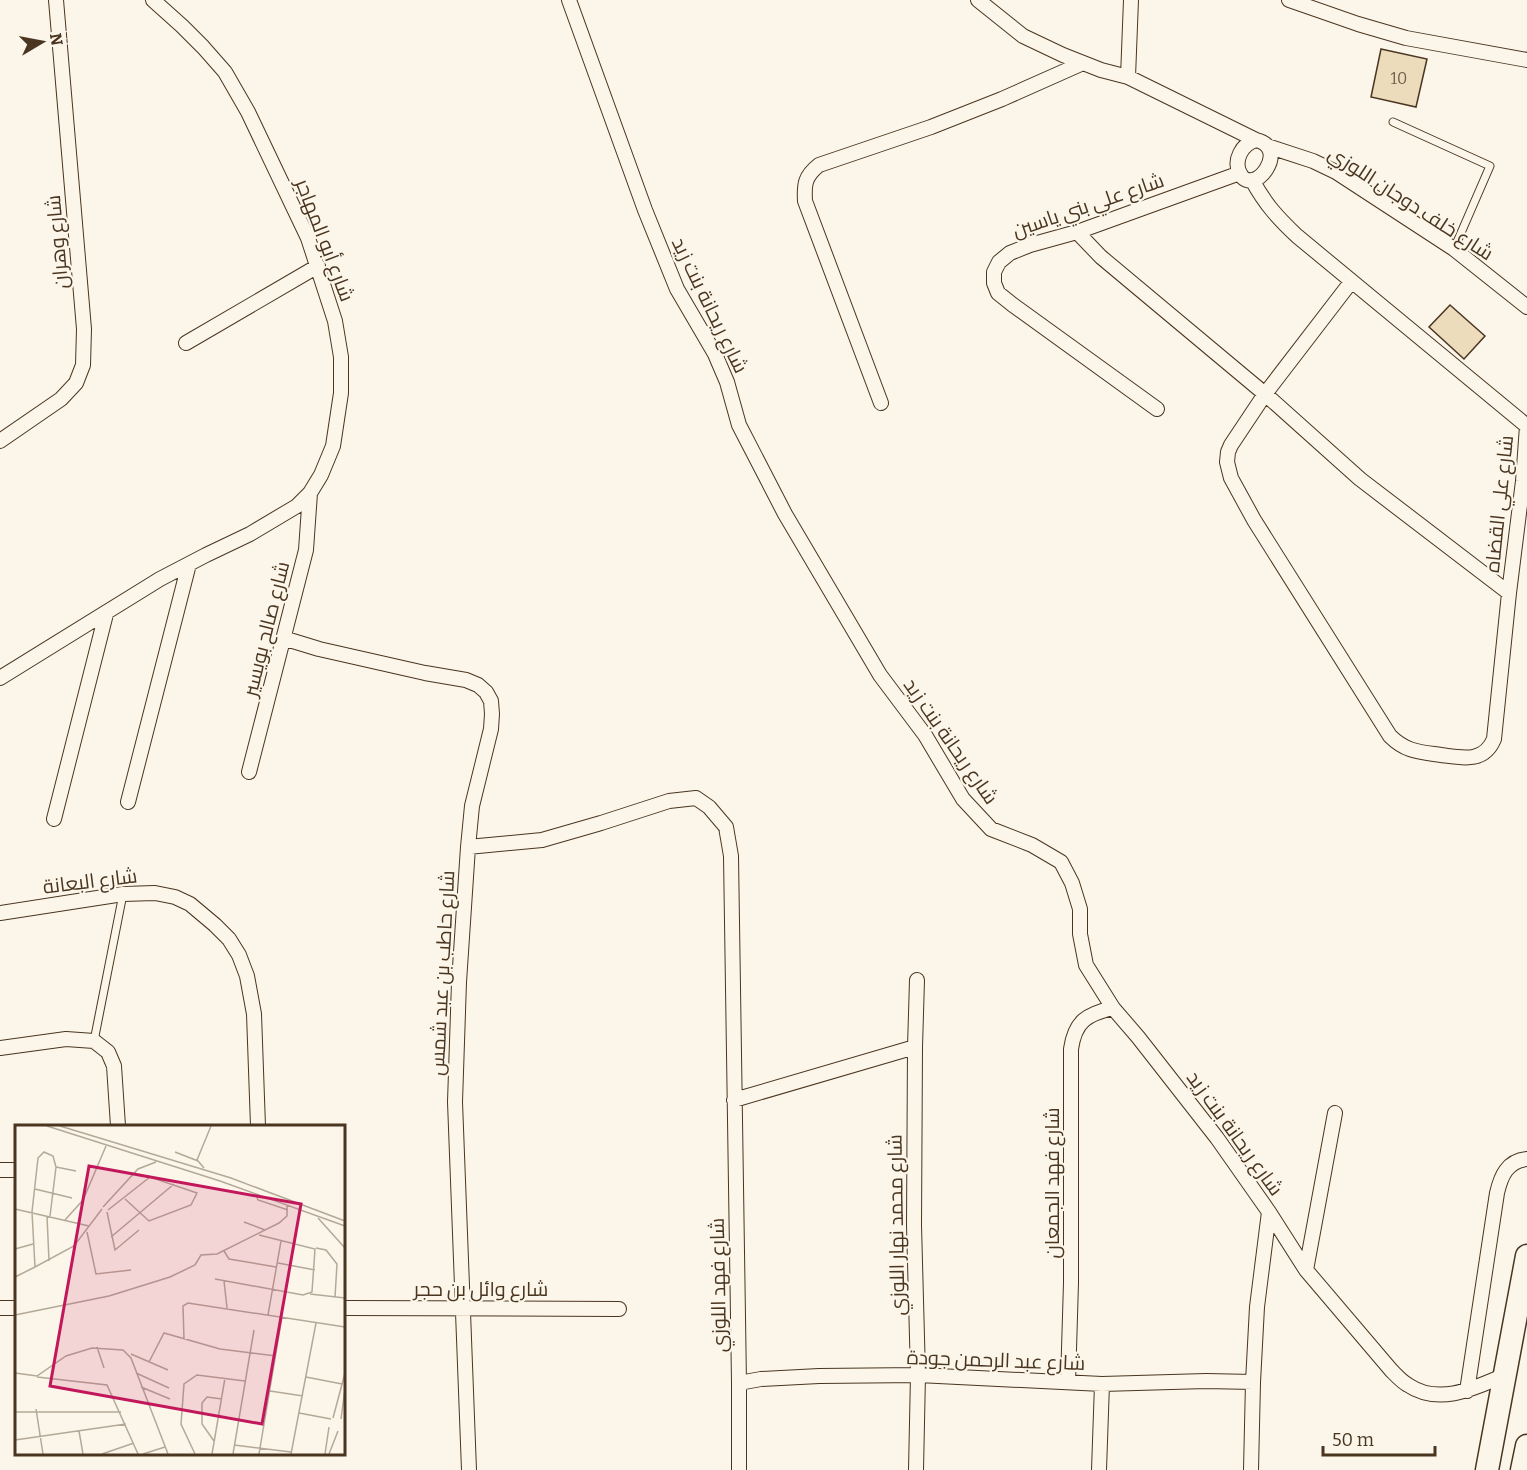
<svg xmlns="http://www.w3.org/2000/svg" width="1527" height="1470" viewBox="0 0 1527 1470" font-family="Bitter,Cairo,serif">
  <style>
    .building { fill: #ecdcbc; stroke: #4a3520; stroke-width: 1.5 }
    .lines { fill: none; stroke-linecap: round; stroke-linejoin: round }
    .service-casing { stroke: #4a3520; stroke-width: 9 }
    .minor-casing { stroke: #4a3520; stroke-width: 16 }
    .trunk-casing { stroke: #4a3520; stroke-width: 25 }
    .service { stroke: #fbf6e9; stroke-width: 7 }
    .minor { stroke: #fbf6e9; stroke-width: 14 }
    .trunk { stroke: #fbf6e9; stroke-width: 22 }
    .labels { text-anchor: middle; stroke-width: 4.5; stroke-linejoin: round; paint-order: stroke }
    .number-label { font-size: 16px; fill: #725f47 }
    .street-label { font-size: 20px; fill: #4a3520; stroke: #fbf6e9 }
    .inset-road { fill: none; stroke: #b4a999; stroke-width: 1.5 }
    .view { fill: #c2185b; fill-opacity: 0.15; stroke: #c2185b; stroke-width: 3 }
    .inset-edge { fill: none; stroke: #4a3520; stroke-width: 3 }
  </style>
  <rect width="100%" height="100%" fill="#fbf6e9"/>
  <path class="building" d="M 1381,49 L 1427,59 L 1416,107 L 1371,97 Z
    M 1450,305 L 1485,336 L 1464,359 L 1429,327 Z"/>
  <g class="lines">
    <g class="service-casing">
      <path id="service" d="M 1393,122 L 1490,166 L 1454,249
        M 94,1041 L 123,894"/>
    </g>
    <g class="minor-casing">
      <path id="minor" d="M 569,0 L 645,210 L 677,289 L 715,354 L 727,382 L 739,425 L 785,514 L 880,675 L 925,735 L 963,799 L 991,829 L 1032,845 L 1061,862 L 1072,883 L 1080,909 L 1080,934 L 1086,965 L 1113,1008 L 1138,1037 L 1217,1138 L 1269,1212 L 1306,1270 L 1391,1370 C 1396,1375 1401,1381 1408,1385 C 1439,1406 1475,1388 1505,1375
        M 978,0 L 1023,36 L 1063,55 L 1101,70 L 1128,77 L 1256,140
        M 1289,0 L 1358,24 L 1406,38 L 1527,60
        M 1128,77 L 1131,0
        M 1256,140 C 1291,148 1254,198 1240,174 C 1233,160 1242,144 1256,140 Z
        M 1267,146 L 1313,161 L 1336,172 L 1454,249 L 1527,307
        M 1252,180 C 1266,205 1277,217 1297,236 L 1527,426 L 1523,481 L 1509,593 L 1494,739 C 1484,763 1463,758 1441,755 C 1420,752 1406,752 1390,736 L 1254,520 L 1231,478 L 1227,462 L 1228,452 L 1231,445 L 1265,394 L 1351,282
        M 1077,232 L 1101,257 L 1265,394 L 1360,479 L 1509,593
        M 186,343 L 318,266
        M 881,403 L 805,201 C 804,184 805,176 819,165 L 931,127 L 1002,99 L 1083,63
        M 1157,409 L 1013,305 L 998,293 L 994,283 L 994,272 L 999,262 L 1010,253 L 1030,245 L 1077,232 L 1240,173
        M 0,441 L 61,399 L 76,383 L 83,365 L 84,329 L 56,0
        M 283,638 L 319,649 L 425,673 L 466,680 L 478,685 L 486,692 L 491,701 L 492,714 L 491,729 L 472,806 L 468,847 L 459,982 L 455,1102 L 469,1470
        M 0,678 L 160,579 L 206,555 L 250,534 L 297,506 L 310,493 L 321,475 L 333,446 L 341,393 L 341,357 L 335,321 L 308,238 L 248,112 L 225,72 L 203,47 L 182,26 L 153,0
        M 249,772 L 306,550 L 310,493
        M 128,802 L 189,564
        M 54,819 L 106,614
        M 468,847 L 542,840 L 601,823 L 669,801 L 696,798 L 709,807 L 726,827 L 731,856 L 739,1383 L 739,1470
        M 0,913 L 123,894 L 155,893 L 175,897 L 190,904 L 215,925 L 229,939 L 239,955 L 247,976 L 254,1014 L 258,1126
        M 0,1048 L 66,1039 L 94,1041 L 108,1052 L 114,1066 L 118,1126
        M 734,1100 L 915,1047
        M 0,1170 L 16,1170
        M 1306,1270 L 1335,1113
        M 0,1308 L 16,1308
        M 344,1308 L 619,1309
        M 1068,1382 L 1071,1283 L 1071,1049 C 1075,1021 1087,1014 1113,1008
        M 739,1383 L 761,1379 L 819,1376 L 918,1375 L 1102,1384 L 1206,1381 L 1253,1382
        M 1467,1391 L 1497,1193 C 1501,1176 1507,1161 1527,1159
        M 916,1470 L 918,1375 L 914,1225 L 915,1047 L 917,980
        M 1099,1470 L 1102,1384
        M 1251,1470 L 1253,1382 L 1257,1307 L 1269,1212"/>
    </g>
    <g class="trunk-casing">
      <path id="trunk" d="M 1487,1470 L 1527,1256
        M 1522,1470 L 1527,1446"/>
    </g>
    <use href="#service" class="service"/>
    <use href="#minor" class="minor"/>
    <use href="#trunk" class="trunk"/>
  </g>
  <g class="labels">
    <g class="number-label">
      <text x="1399" y="84">10</text>
    </g>
    <g class="street-label">
      <text transform="translate(1411 203) rotate(33)" y="7">شارع خلف دوجان اللوزي</text>
      <text transform="translate(1088 205) rotate(-19)" y="7">شارع علي بني ياسين</text>
      <text transform="translate(325 240) rotate(69)" y="7">شارع أبو المهاجر</text>
      <text transform="translate(57 242) rotate(-95)" y="7">شارع وهران</text>
      <text transform="translate(710 305) rotate(64)" y="7">شارع ريحانة بنت زيد</text>
      <text transform="translate(1499 504) rotate(-84)" y="7">شارع علي القضاه</text>
      <text transform="translate(266 629) rotate(-76)" y="7">شارع صالح بويسير</text>
      <text transform="translate(951 741) rotate(55)" y="7">شارع ريحانة بنت زيد</text>
      <text transform="translate(90 881) rotate(-7)" y="7">شارع البعانة</text>
      <text transform="translate(442 973) rotate(-87)" y="7">شارع حاطب بن عبد شمس</text>
      <text transform="translate(1235 1133) rotate(54)" y="7">شارع ريحانة بنت زيد</text>
      <text transform="translate(1052 1183) rotate(-90)" y="7">شارع فهد الجمعان</text>
      <text transform="translate(896 1225) rotate(-91)" y="7">شارع محمد نهار اللوزي</text>
      <text transform="translate(718 1285) rotate(-91)" y="7">شارع فهد اللوزي</text>
      <text x="481" y="1296">شارع وائل بن حجر</text>
      <text transform="translate(996 1360) rotate(2)" y="7">شارع عبد الرحمن جودة</text>
    </g>
  </g>
  <g transform="translate(15 1125)">
    <rect width="330" height="330" fill="#fbf6e9"/>
    <path class="inset-road" d="M 32,1 L 205,56 L 330,101M 45,1 L 216,53 L 330,96M 160,27 L 183,36 L 189,43M 182,35 L 196,1M 41,42 L 61,46M 20,64 L 57,73M 241,70 L 243,75 L 273,85M 88,82 L 123,44 L 141,37M 0,84 L 74,101M 93,85 L 135,52 L 182,68 L 176,80 L 134,96 L 110,74M 92,87 L 100,125 L 124,105M 32,91 L 34,136M 35,91 L 41,42 L 38,31 L 29,27 L 23,33 L 17,87 L 20,142 L 59,121 L 87,84M 303,93 L 330,123M 50,95 L 68,75 L 91,21M 229,97 L 250,105M 72,107 L 81,149 L 116,145M 96,112 L 159,59M 301,123 L 311,125 L 322,139 L 320,172M 0,124 L 18,119M 209,126 L 214,134 L 261,142M 263,138 L 300,145M 0,152 L 20,142M 200,154 L 288,170 L 297,167 L 300,124 L 244,110M 209,156 L 212,183M 295,169 L 330,173M 0,190 L 94,171 L 155,152 L 180,140 L 186,130 L 202,129 L 264,98 L 272,91 L 272,80M 253,190 L 266,116M 169,215 L 168,181 L 173,178 L 330,202M 82,222 L 89,243M 116,229 L 153,245M 134,237 L 149,208 L 205,224 L 261,231M 0,248 L 22,251 L 51,231 L 77,223 L 108,225 L 116,233 L 153,329M 121,248 L 154,263M 22,252 L 92,260 L 123,329M 291,252 L 327,259M 126,262 L 155,274M 255,266 L 288,271M 21,284 L 28,329M 0,287 L 106,287M 284,288 L 316,294M 318,293 L 330,248M 326,294 L 330,264M 64,306 L 68,329M 0,315 L 111,299M 199,316 L 187,299 L 187,278 L 192,272 L 207,274M 219,320 L 276,327M 87,329 L 119,318M 128,329 L 150,322M 180,329 L 166,299 L 169,259 L 182,250 L 230,256M 197,329 L 210,253M 218,329 L 239,205M 244,329 L 267,192M 276,329 L 301,198M 310,329 L 314,302M 314,329 L 323,306"/>
    <path class="view" d="M 74,41 L 286,79 L 247,299 L 35,261 Z"/>
    <rect width="330" height="330" class="inset-edge"/>
  </g>
  <g transform="translate(42 42) rotate(80)" stroke="#fbf6e9" stroke-width="4.5" paint-order="stroke">
  <path d="M0-4.5L10 22L0 15L-10 22Z" fill="#4a3520"/>
  <text y="-9" font-size="16" font-weight="bold" text-anchor="middle" fill="#4a3520">N</text>
  </g>
  <path d="M1323 1446v9h112v-9" fill="none" stroke="#4a3520" stroke-width="3"/>
  <text x="1332" y="1446" font-size="18" fill="#4a3520" stroke="#fbf6e9" stroke-width="4.5" paint-order="stroke">50 m</text>
</svg>
